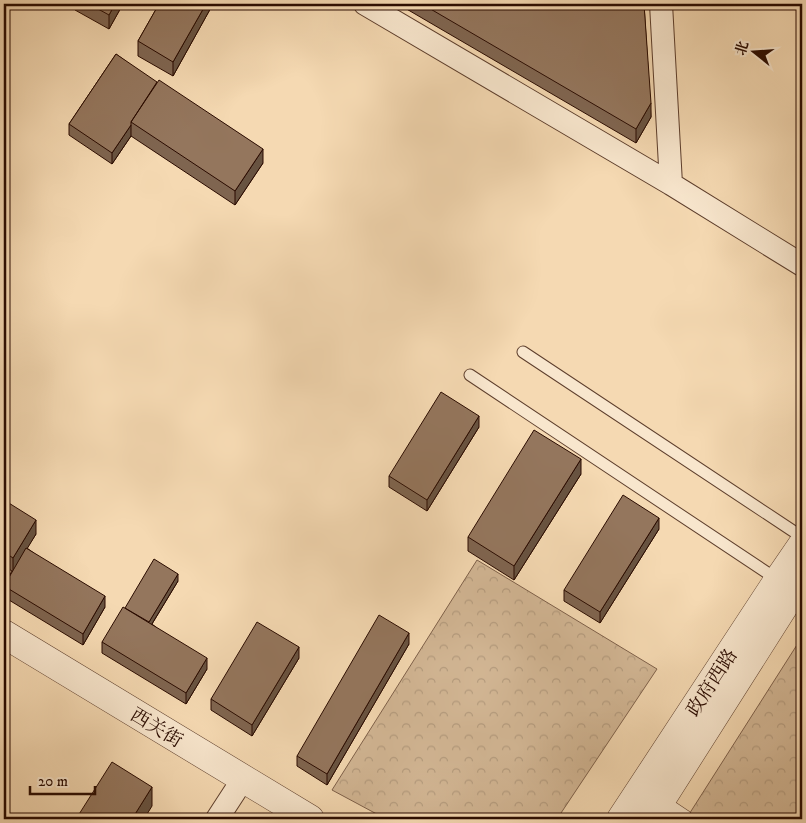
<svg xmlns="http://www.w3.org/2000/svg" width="806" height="823" viewBox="0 0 806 823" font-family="'IM FELL DW Pica','Noto Serif SC',serif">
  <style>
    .forest { fill: url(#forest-crowns); stroke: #7e604a }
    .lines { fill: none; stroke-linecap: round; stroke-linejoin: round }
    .service-casing { stroke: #5d3e2c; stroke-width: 13 }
    .pedestrian-casing { stroke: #5d3e2c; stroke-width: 19 }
    .minor-casing { stroke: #5d3e2c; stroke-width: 24 }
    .tertiary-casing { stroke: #5d3e2c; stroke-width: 29 }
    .service { stroke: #f8e6cd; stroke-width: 11 }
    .pedestrian { stroke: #f8e6cd; stroke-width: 18 }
    .minor { stroke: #f8e6cd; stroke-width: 22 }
    .tertiary { stroke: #f8e6cd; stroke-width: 28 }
    .wall { fill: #7f6550; stroke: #2a0b00 }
    .shaded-wall { fill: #685341; stroke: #2a0b00 }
    .building { fill: #94765d; stroke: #2a0b00 }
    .labels { text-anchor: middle; stroke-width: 4; stroke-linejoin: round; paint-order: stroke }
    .street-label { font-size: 19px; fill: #2a0b00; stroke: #f8e6cd }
  </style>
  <defs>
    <pattern id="forest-crowns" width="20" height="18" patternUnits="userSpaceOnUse" patternTransform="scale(1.25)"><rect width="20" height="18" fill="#d2b694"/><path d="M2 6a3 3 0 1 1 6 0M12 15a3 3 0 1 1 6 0" fill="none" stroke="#b49b7e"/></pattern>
  </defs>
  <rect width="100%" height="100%" fill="#f5d9b2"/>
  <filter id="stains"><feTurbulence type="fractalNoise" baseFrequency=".004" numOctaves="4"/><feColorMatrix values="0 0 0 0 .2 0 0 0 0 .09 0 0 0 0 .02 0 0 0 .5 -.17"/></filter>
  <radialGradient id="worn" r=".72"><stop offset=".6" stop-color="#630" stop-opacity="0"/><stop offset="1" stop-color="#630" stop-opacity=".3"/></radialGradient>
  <path class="forest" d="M 477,560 L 657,669 L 557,819 L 386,819 L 332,790 Z
    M 802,637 L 802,819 L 686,819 Z"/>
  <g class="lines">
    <g class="service-casing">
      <path id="service" d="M 523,352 L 802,537
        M 470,375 L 778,580"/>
    </g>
    <g class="pedestrian-casing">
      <path id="pedestrian" d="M 660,803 L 684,819"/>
    </g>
    <g class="minor-casing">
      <path id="minor" d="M 365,4 L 671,184
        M 661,4 L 671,184 L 802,265
        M 217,819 L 243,779"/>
    </g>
    <g class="tertiary-casing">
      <path id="tertiary" d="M 4,634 L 310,819
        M 621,819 L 778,580 L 802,545
        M 649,819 L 802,578"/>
    </g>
    <use href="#service" class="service"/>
    <use href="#pedestrian" class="pedestrian"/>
    <use href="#minor" class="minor"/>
    <use href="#tertiary" class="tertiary"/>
  </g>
  <path class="wall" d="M 75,4 L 123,4 L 109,29 L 75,10 Z
    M 159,4 L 213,4 L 173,76 L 138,56 L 138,41 Z
    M 398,4 L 644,4 L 651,117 L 636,143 Z
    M 116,54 L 263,163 L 235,205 L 131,136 L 112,164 L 69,135 L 69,124 Z
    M 479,427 L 427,511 L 389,487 L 389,476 Z
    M 581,474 L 514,580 L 468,551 L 468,537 Z
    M 4,500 L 36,534 L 27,548 L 105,607 L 83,645 L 4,597 L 4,585 L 12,571 L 4,566 Z
    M 659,529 L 600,623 L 564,601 L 564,590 Z
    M 178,581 L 152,624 L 207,669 L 186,704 L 102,653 L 102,642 Z
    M 409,644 L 327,785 L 297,766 L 297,756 Z
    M 299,658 L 252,736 L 211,710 L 211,699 Z"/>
  <path class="shaded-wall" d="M 115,4 L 123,4 L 109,29 L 109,15 Z
    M 206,4 L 213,4 L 173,76 L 173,62 Z
    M 651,103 L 651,117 L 636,143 L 636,129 Z
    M 131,125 L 131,136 L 112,164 L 112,153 Z
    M 263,149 L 263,163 L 235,205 L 235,191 Z
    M 479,416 L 479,427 L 427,511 L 427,500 Z
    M 581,459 L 581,474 L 514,580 L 514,566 Z
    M 659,518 L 659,529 L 600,623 L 600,612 Z
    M 36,520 L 36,534 L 13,572 L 13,558 Z
    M 178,574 L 178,581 L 147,632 L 147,625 Z
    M 105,596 L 105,607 L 83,645 L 83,634 Z
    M 409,633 L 409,644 L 327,785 L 327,774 Z
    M 299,647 L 299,658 L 252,736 L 252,725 Z
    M 207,658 L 207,669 L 186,704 L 186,693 Z
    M 152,787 L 152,806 L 144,819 L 132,819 Z"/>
  <path class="building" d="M 89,4 L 115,4 L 109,15 Z
    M 159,4 L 206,4 L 173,62 L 138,41 Z
    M 422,4 L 644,4 L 651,103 L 636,129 Z
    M 116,54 L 157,82 L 131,122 L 131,125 L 112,153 L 69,124 Z
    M 159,80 L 263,149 L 235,191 L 131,122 Z
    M 441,392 L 479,416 L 427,500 L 389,476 Z
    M 534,430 L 581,459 L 514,566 L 468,537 Z
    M 623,495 L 659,518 L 600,612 L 564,590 Z
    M 4,500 L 36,520 L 13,558 L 4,552 Z
    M 26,548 L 105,596 L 83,634 L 4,586 Z
    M 154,559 L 178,574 L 149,622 L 125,608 Z
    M 123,607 L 207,658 L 186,693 L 102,642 Z
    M 379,615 L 409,633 L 327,774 L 297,756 Z
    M 257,622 L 299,647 L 252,725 L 211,699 Z
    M 112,762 L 152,787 L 132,819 L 76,819 Z"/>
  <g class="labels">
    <g class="street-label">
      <text transform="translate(711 682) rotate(-57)" y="7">政府西路</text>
      <text transform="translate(157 727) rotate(31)" y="7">西关街</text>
    </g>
  </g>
  <rect width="806" height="823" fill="none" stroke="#f5d9b2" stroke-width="20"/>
  <rect x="5" y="5" width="796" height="813" fill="none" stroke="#2a0b00" stroke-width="2.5"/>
  <rect x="10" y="10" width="786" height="803" fill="none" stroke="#2a0b00"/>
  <g transform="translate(754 52) rotate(287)" stroke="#f8e6cd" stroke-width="4" paint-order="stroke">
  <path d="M0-4L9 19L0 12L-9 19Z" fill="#2a0b00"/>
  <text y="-8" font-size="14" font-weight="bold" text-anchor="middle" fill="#2a0b00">北</text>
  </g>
  <path d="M30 786v8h65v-8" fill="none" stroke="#2a0b00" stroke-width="2.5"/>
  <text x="38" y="786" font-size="15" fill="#2a0b00" stroke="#f8e6cd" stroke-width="4" paint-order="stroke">20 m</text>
  <rect width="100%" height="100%" filter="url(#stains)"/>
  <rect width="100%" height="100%" fill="url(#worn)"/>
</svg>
